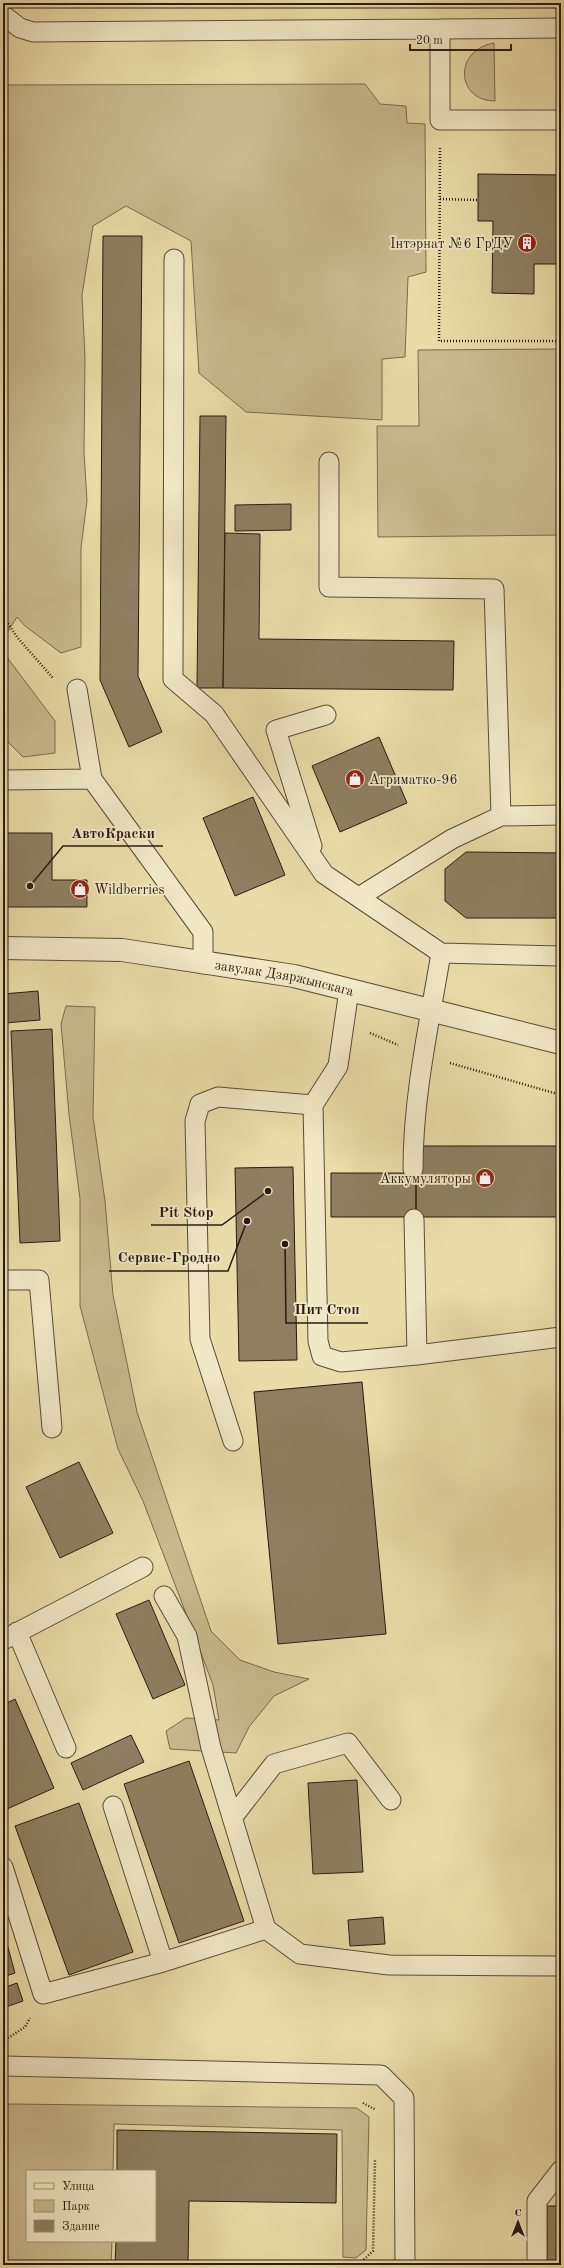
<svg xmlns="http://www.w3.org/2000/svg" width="564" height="2268" viewBox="0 0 564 2268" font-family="'Old Standard TT',serif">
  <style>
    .green { fill: #cabb8e; stroke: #7a6a50 }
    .building { fill: #8e7f60; stroke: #2b1a12 }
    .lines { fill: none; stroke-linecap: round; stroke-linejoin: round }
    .service-casing { stroke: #5b4a38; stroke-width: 21 }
    .minor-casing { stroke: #5b4a38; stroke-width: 24 }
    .path { stroke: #2b1a12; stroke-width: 2.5; stroke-dasharray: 1 2; stroke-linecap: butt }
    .service { stroke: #f1e8c6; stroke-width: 19 }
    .minor { stroke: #f1e8c6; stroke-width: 22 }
    .labels { text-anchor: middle; stroke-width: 3.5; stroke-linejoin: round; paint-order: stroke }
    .poi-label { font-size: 14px; fill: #2b1a12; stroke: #f1e8c6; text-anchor: end }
    .street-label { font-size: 14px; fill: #2b1a12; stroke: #f1e8c6 }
    .leader { fill: none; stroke: #2b1a12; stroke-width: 1.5 }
    .callout-dot { fill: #2b1a12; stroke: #f1e8c6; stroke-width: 1.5 }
    .callout-label { font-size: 15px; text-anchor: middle; font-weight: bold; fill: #2b1a12; stroke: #f1e8c6; stroke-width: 3.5; stroke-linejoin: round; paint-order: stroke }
  </style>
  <rect width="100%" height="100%" fill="#eadca8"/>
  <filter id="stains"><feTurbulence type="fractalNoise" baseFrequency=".005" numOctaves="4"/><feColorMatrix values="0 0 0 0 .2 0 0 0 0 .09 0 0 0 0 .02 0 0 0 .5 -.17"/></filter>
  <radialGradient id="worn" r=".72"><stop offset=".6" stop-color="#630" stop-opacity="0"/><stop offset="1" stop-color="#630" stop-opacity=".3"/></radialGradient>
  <path class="green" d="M 494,43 L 495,101 C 456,101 453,50 494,43 Z
    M 3,49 L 6,52 L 7,85 L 365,84 L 380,104 L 406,106 L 407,123 L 425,124 L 426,272 L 408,277 L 405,357 L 382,359 L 382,420 L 246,412 L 199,373 L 191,241 L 126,206 L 93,226 L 82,295 L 85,358 L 84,452 L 87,501 L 81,548 L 81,647 L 61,653 L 25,626 L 17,617 L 3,639 Z
    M 561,349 L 561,535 L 378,537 L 377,426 L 419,426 L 418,350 Z
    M 3,652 L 55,721 L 55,753 L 23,757 L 3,737 Z
    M 66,1006 L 95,1007 L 93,1117 L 105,1201 L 113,1295 L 137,1412 L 211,1631 L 240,1660 L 274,1672 L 309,1679 L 274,1696 L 249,1727 L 236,1753 L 170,1749 L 166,1731 L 186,1718 L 219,1720 L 213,1685 L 195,1637 L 143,1501 L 118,1449 L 80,1306 L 80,1199 L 69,1114 L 61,1024 Z
    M 9,2104 L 357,2108 L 369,2117 L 366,2250 L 356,2258 L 343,2257 L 342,2130 L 114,2124 L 113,2171 L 27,2171 L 27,2241 L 112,2241 L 111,2265 L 3,2265 L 3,2109 Z"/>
  <path class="building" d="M 478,174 L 561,175 L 561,264 L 534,264 L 534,294 L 492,293 L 493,221 L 478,221 Z
    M 103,236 L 142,236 L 138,676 L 162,732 L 129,747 L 100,680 Z
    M 200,416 L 226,416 L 223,688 L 197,688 Z
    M 291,504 L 291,530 L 235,531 L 235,505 Z
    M 225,533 L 260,534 L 259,639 L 454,641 L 453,690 L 223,688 Z
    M 379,737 L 407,803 L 340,832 L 312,766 Z
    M 253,797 L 285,875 L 235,896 L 203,818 Z
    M 3,833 L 52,833 L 52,880 L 87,880 L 87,907 L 3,907 Z
    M 466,852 L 561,853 L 561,918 L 466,918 L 445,901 L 445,869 Z
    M 38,991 L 40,1020 L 5,1023 L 3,994 Z
    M 52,1029 L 60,1241 L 20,1243 L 11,1031 Z
    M 416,1146 L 561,1146 L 561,1217 L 416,1217 Z
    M 293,1167 L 297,1360 L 239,1361 L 235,1168 Z
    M 331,1173 L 416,1173 L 416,1217 L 331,1217 Z
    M 362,1382 L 386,1634 L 278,1644 L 254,1392 Z
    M 79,1462 L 113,1533 L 60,1558 L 26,1487 Z
    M 149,1600 L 185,1685 L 153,1699 L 116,1614 Z
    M 15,1699 L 54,1788 L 7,1809 L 3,1801 L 3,1705 Z
    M 131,1735 L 144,1762 L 83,1790 L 71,1763 Z
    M 189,1761 L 244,1921 L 179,1943 L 124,1784 Z
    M 357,1780 L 363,1872 L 313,1874 L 308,1783 Z
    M 79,1803 L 133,1952 L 69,1975 L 15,1826 Z
    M 383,1917 L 385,1944 L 350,1946 L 348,1920 Z
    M 3,1929 L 15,1973 L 3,1977 Z
    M 17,1983 L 23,2001 L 3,2008 L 3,1988 Z
    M 117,2130 L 337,2134 L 336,2203 L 189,2201 L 188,2265 L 115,2265 L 116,2241 L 155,2241 L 155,2171 L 117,2171 Z
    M 547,2206 L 561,2206 L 561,2265 L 547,2265 Z"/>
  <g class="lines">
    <g class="service-casing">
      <path id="service" d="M 3,15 L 20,28 L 33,32 L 440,29 L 440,120 L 561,120
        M 440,29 L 561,28
        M 174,259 L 173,679 L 214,714 L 324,874 L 441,953 C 429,1025 413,1096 413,1169
        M 329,462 L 329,587 L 494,589 L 501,816
        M 77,689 L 92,779 L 203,932 L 203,964
        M 3,780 L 92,779
        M 312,846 L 276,730 L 326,715
        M 359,897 L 452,839 L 501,816 L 561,815
        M 441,953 L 561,956
        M 349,990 L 338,1066 L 313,1105 L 318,1341 L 322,1356 L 341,1362 L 417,1355 L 561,1337
        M 414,1219 L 417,1355
        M 3,1280 L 39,1280 L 52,1428
        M 233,1441 L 200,1339 L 195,1121 L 200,1104 L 218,1097 L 313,1105
        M 164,1596 L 187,1636 L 211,1748 L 266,1929 L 300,1954 L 389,1965 L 561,1966
        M 17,1632 L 66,1748
        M 3,1640 L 143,1567
        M 113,1806 L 163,1962
        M 232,1818 L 274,1764 L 348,1743 L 391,1800
        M 3,1867 L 43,1994 L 163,1962 L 266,1929
        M 3,2066 L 381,2075 L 404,2098 L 405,2265
        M 537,2265 L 537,2201 L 561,2170"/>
    </g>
    <g class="minor-casing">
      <g id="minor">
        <path id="s1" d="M 3,948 L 122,950 L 294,976 L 561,1043"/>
      </g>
    </g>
    <path class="path" d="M 440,148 L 439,341 L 561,341
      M 440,199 L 478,200
      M 3,616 L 17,637 L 53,678
      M 370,1033 L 398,1045
      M 450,1063 L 561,1095
      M 8,2038 L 25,2027 L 30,2018
      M 363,2103 L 376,2110
      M 303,2265 L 358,2265 L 373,2251 L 375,2159"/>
    <use href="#service" class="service"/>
    <use href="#minor" class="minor"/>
  </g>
  <defs>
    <g id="building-disc" transform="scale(1)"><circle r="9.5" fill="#8f2418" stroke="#f1e8c6"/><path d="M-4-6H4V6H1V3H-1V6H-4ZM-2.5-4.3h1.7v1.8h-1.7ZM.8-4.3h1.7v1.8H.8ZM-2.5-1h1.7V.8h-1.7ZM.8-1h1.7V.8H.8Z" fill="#fff"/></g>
    <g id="shop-disc" transform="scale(1)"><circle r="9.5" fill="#8f2418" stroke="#f1e8c6"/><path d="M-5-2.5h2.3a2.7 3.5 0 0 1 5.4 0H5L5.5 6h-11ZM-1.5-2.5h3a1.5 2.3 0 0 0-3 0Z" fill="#fff"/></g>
  </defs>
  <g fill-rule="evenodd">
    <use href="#building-disc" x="527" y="243"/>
    <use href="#shop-disc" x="355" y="779"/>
    <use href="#shop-disc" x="80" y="889"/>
    <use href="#shop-disc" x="485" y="1178"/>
  </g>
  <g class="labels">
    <g class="poi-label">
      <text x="513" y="248">Інтэрнат №6 ГрДУ</text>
      <text x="369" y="784" text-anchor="start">Агриматко-96</text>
      <text x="94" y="894" text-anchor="start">Wildberries</text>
      <text x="471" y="1183">Аккумуляторы</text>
    </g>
    <g class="street-label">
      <text dy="5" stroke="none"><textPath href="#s1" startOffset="284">завулак Дзяржынскага</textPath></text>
    </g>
  </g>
  <path class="leader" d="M30 886L63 846H163M268 1191L222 1225H151M247 1221L228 1271H109M285 1244L286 1323H368"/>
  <g class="callout-dot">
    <circle cx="30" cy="886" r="4"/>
    <circle cx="268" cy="1191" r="4"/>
    <circle cx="247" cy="1221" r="4"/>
    <circle cx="285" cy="1244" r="4"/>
  </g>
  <g class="callout-label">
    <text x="113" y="838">АвтоКраски</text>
    <text x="186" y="1217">Pit Stop</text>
    <text x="169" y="1262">Сервис-Гродно</text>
    <text x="327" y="1314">Пит Стоп</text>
  </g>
  <rect width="564" height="2268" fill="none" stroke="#eadca8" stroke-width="16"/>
  <rect x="4" y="4" width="556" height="2260" fill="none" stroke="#2b1a12" stroke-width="2"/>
  <rect x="8" y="8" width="548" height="2252" fill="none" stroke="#2b1a12"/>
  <rect x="26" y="2170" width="130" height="72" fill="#f1e8c6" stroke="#a2967e"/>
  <rect x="34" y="2183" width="20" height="6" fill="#f1e8c6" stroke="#a2967e"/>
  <text x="62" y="2190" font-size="12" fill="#2b1a12">Улица</text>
  <rect x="34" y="2200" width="20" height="12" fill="#cabb8e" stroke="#a2967e"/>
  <text x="62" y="2210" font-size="12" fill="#2b1a12">Парк</text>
  <rect x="34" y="2220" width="20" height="12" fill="#8e7f60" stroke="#a2967e"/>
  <text x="62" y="2230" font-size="12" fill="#2b1a12">Здание</text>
  <g transform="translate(518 2222)" stroke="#f1e8c6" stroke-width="3" paint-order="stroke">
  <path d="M0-3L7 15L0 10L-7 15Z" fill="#2b1a12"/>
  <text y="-6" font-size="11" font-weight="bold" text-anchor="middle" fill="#2b1a12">С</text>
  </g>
  <path d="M410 44v6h101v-6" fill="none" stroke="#2b1a12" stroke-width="2"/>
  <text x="416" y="44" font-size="12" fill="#2b1a12" stroke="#f1e8c6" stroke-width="3" paint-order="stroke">20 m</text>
  <rect width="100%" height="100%" filter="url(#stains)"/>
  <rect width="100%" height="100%" fill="url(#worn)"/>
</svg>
